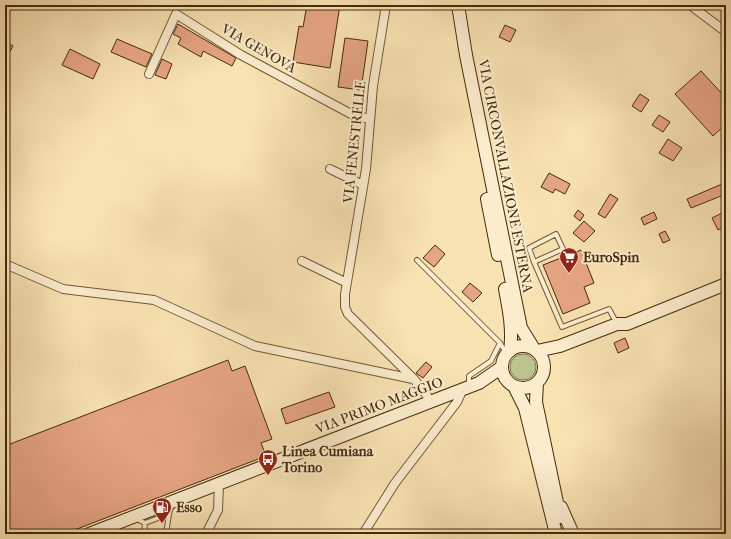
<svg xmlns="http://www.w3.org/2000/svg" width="731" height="539" viewBox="0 0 731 539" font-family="'IM FELL French Canon',serif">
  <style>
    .green { fill: #bbc48e; stroke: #80774d }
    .building { fill: #e6a583; stroke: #442a0c }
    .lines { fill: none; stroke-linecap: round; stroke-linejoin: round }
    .lane-casing { stroke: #715836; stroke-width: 6 }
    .street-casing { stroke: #715836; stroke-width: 10 }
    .secondary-casing { stroke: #442a0c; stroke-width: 14 }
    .lane { stroke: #fbeccd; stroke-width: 4 }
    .street { stroke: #fbeccd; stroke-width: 8 }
    .secondary { stroke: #fbeccd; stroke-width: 12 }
    .labels { text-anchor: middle; stroke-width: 4; stroke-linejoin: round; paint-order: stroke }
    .street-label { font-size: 14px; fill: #442a0c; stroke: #fbeccd }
    .poi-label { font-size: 14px; font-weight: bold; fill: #442a0c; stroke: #fbeccd; text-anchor: start }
  </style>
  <rect width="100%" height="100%" fill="#f9e2b2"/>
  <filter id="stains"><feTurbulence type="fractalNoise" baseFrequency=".005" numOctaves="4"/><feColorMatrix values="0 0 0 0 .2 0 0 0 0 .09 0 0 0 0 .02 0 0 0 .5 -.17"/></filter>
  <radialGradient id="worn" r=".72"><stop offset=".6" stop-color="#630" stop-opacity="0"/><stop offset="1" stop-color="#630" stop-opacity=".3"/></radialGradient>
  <path class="green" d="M510 367a13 13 0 1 1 26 0a13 13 0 1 1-26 0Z"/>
  <path class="building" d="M 307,5 L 340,5 L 330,68 L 293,62 L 299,26 L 303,27 Z
    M 178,24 L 236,58 L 232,66 L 203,51 L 201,57 L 178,44 L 181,38 L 173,34 Z
    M 505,25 L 516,30 L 510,42 L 499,37 Z
    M 345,38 L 368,41 L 361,90 L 338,87 Z
    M 117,39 L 152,54 L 146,67 L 111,52 Z
    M 5,42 L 13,46 L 5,60 Z
    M 70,49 L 100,64 L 93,79 L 62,65 Z
    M 162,59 L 172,64 L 166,79 L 155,75 Z
    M 701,71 L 726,98 L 726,124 L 713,136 L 675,94 Z
    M 640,94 L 649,100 L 641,112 L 632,106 Z
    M 659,115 L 670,122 L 663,132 L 652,125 Z
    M 668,139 L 682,148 L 673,161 L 659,153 Z
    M 549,173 L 570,184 L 565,194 L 555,189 L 553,193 L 541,187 Z
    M 722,184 L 726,194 L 691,208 L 687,199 Z
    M 610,194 L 618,199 L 605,218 L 598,214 Z
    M 578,210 L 584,215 L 580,221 L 574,216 Z
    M 654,212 L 657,219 L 644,225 L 641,218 Z
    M 722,213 L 726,222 L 726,226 L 718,230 L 712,218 Z
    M 584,221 L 595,231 L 584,242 L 573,233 Z
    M 665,231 L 670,240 L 663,243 L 659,234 Z
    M 435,245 L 445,254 L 434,267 L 423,258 Z
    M 581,250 L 594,283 L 584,287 L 590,303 L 563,314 L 543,265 Z
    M 470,283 L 482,293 L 473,302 L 462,292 Z
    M 625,338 L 629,348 L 618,353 L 614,343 Z
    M 228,360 L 232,371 L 245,366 L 272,439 L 261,443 L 266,456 L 64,534 L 5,534 L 5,446 Z
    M 426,362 L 432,367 L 423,378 L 416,373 Z
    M 329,392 L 335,407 L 286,424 L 281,409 Z"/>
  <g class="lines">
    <g class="lane-casing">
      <path id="lane" d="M 417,260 L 500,343 L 506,353
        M 534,262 L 529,248 L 556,234 L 563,249 L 534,262 L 562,327 L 609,309 L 616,322
        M 469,385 L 469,376 L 491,361 L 500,343
        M 137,519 L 145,523 L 169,514 L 172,504
        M 144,534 L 145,523
        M 166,534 L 169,514"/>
    </g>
    <g class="street-casing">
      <path id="street" d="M 386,5 L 373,86 L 366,169 L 345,294 L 345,307 L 348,314 L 414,379 L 431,401
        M 690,5 L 726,32
        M 149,74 L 176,14 L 241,55 L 353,115 L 370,119
        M 330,169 L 363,185
        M 302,261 L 347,283
        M 5,264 L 63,289 L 154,300 L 255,346 L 413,379
        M 206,534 L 218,510 L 219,484
        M 363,534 L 395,483 L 457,402 L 463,389"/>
    </g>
    <g class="secondary-casing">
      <path id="secondary" d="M 458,5 L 466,55 L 521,328 L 534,349
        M 487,199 L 498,255
        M 505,289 C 509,310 513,330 510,351
        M502 367a21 21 0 1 1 42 0a21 21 0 1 1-42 0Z
        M 537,351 L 560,346 L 617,324 L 627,324 L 726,284
        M 537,383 L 536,402 L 560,517
        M 514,386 L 525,408 L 556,534
        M 561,507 L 573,534
        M 89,534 L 479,383 L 502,367"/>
    </g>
    <use href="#lane" class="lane"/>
    <use href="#street" class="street"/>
    <use href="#secondary" class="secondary"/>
  </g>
  <defs>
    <g id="supermarket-pin" transform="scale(1)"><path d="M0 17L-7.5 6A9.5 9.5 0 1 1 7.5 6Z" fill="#8f2418" stroke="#fbeccd"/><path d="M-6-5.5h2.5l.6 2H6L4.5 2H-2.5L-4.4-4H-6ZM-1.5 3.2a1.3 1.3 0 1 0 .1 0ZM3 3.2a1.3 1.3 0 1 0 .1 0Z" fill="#fff"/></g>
    <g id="bus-pin" transform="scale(1)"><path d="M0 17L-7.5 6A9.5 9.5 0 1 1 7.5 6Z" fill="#8f2418" stroke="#fbeccd"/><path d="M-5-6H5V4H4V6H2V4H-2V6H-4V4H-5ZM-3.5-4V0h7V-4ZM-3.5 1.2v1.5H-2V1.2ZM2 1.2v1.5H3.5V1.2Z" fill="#fff"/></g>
    <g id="fuel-pin" transform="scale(1)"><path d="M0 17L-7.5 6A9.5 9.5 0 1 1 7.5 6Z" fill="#8f2418" stroke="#fbeccd"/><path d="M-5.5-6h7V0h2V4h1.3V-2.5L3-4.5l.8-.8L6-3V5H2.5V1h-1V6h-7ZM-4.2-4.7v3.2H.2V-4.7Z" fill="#fff"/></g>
  </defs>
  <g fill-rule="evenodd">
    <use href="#supermarket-pin" x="569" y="257"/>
    <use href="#bus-pin" x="268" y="459"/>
    <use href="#fuel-pin" x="162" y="507"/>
  </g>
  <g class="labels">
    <g class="street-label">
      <text transform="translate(259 48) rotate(30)" y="5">VIA GENOVA</text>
      <text transform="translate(354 142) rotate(-84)" y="5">VIA FENESTRELLE</text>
      <text transform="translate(506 176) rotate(79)" y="5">VIA CIRCONVALLAZIONE ESTERNA</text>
      <text transform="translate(379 405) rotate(-21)" y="5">VIA PRIMO MAGGIO</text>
    </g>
    <g class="poi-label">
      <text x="583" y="262">EuroSpin</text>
      <text x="282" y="456">Linea Cumiana<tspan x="282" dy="16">Torino</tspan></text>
      <text x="176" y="512">Esso</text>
    </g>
  </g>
  <rect width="731" height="539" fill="none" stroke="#f9e2b2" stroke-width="20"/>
  <rect x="6" y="6" width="719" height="527" fill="none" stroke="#442a0c" stroke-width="2"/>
  <rect x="10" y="10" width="711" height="519" fill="none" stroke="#442a0c"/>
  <rect width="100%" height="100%" filter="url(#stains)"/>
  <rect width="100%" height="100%" fill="url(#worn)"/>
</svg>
